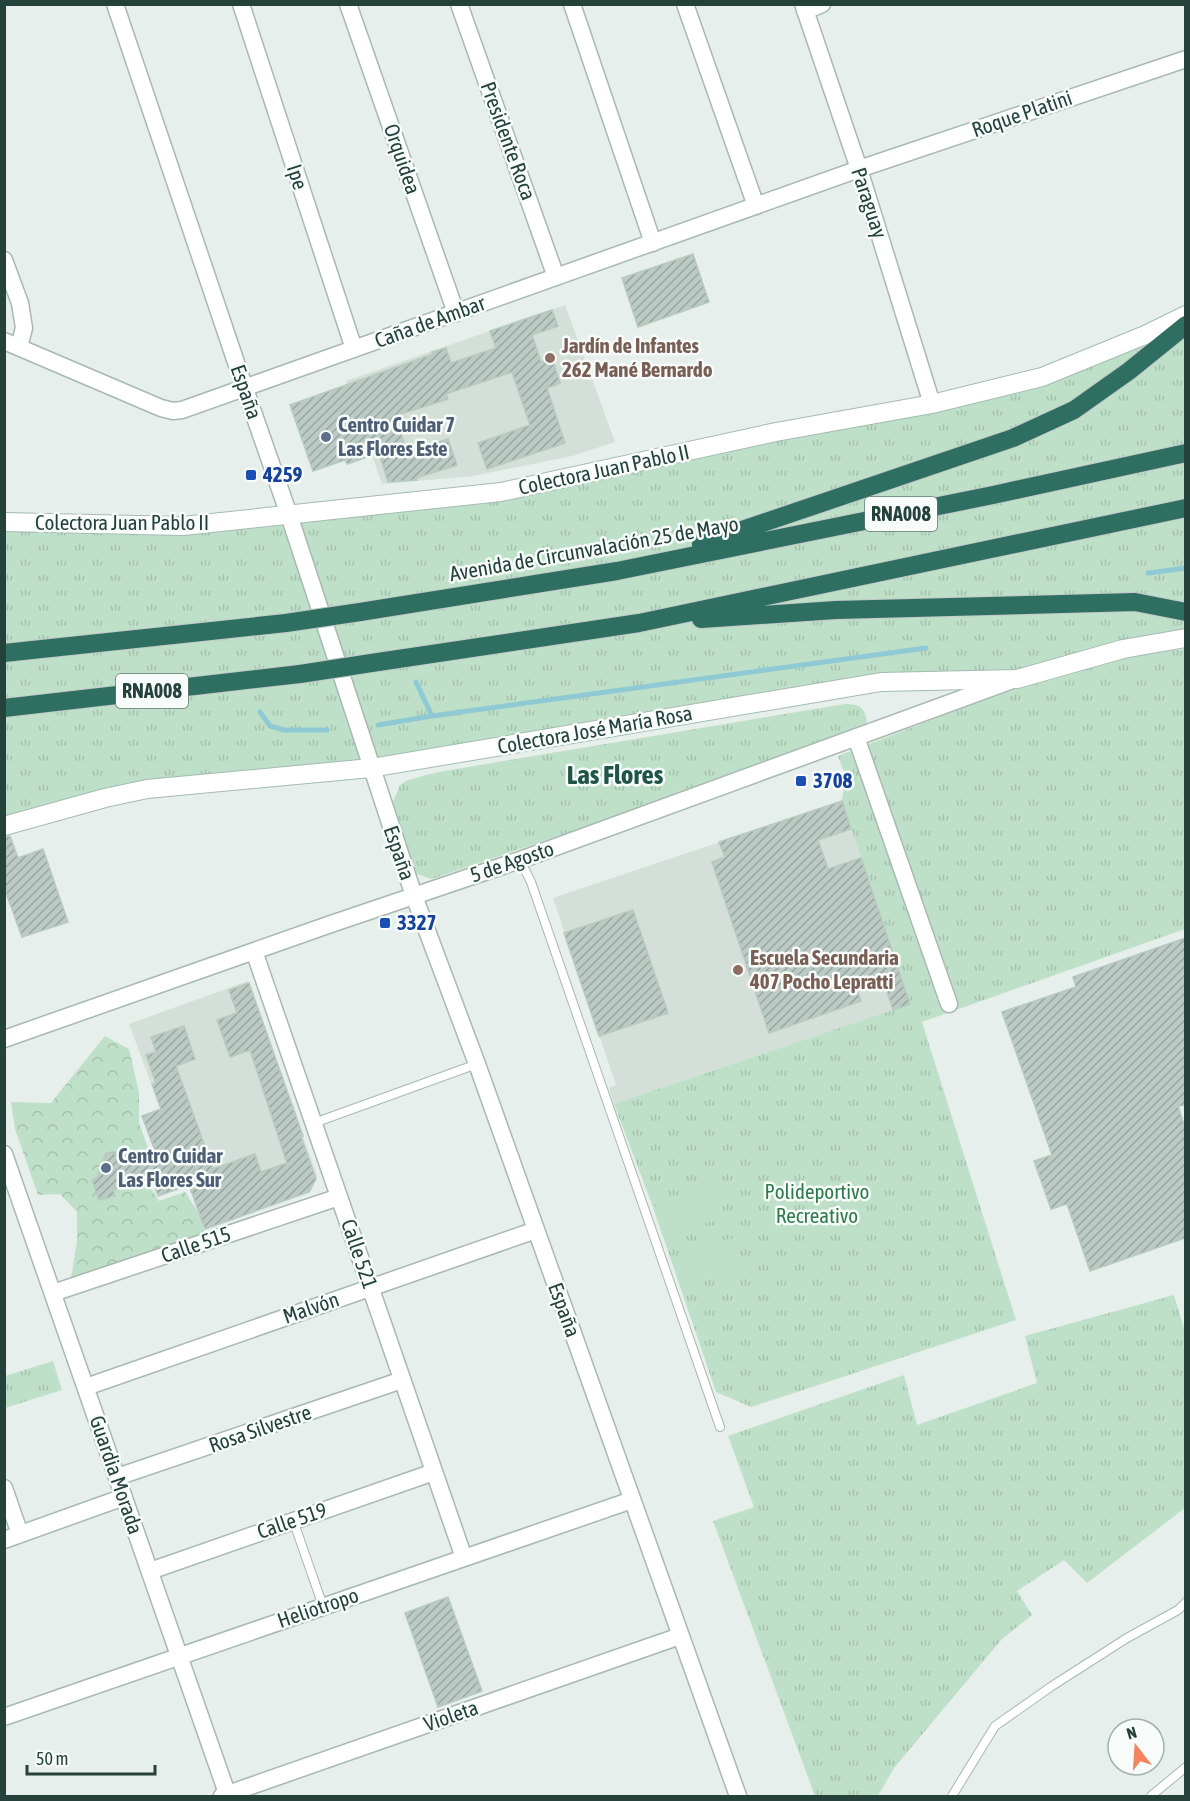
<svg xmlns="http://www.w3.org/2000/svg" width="1190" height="1801" viewBox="0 0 1190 1801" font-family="'Asap Condensed',sans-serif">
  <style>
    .built { fill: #d4dfda }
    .grass { fill: url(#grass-tufts) }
    .forest { fill: url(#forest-crowns) }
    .garden { fill: #bfe0c8 }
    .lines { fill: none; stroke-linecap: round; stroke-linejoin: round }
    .stream { stroke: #8ec9d4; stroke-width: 5 }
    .building { fill: url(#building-hatch); stroke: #b8c9c2; stroke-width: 1.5 }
    .service-casing { stroke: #a8b8b2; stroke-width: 10 }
    .minor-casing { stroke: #a8b8b2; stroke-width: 19 }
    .secondary-casing { stroke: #a4bbb3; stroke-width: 20 }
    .motorway-casing { stroke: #c2cac8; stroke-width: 20 }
    .service { stroke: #fff; stroke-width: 8 }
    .minor { stroke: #fff; stroke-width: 16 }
    .secondary { stroke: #fff; stroke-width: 18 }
    .motorway { stroke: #2f6f62; stroke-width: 18 }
    .motorway-bridge-casing { stroke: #c2cac8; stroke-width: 20; stroke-linecap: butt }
    .motorway-bridge { stroke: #2f6f62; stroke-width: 18 }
    .education-dot { fill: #8d6e63; stroke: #f7fbf9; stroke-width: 2 }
    .service-dot { fill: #5c6f8a; stroke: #f7fbf9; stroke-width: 2 }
    .transit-dot { fill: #1a4fb4; stroke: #f7fbf9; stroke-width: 2 }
    .labels { text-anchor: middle; stroke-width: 5; stroke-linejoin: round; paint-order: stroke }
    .shield { fill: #f7fbf9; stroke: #637a73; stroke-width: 1.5 }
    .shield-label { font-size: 20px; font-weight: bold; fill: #24423a }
    .street-label { font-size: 21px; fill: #24423a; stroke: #f7fbf9 }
    .education-label { font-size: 21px; font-weight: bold; fill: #785e54; stroke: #f7fbf9; text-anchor: start }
    .service-label { font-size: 21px; font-weight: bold; fill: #4e5e75; stroke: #f7fbf9; text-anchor: start }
    .transit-label { font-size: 21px; font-weight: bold; fill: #164399; stroke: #f7fbf9; text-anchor: start }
    .park-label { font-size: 21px; fill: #2d7a4b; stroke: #f7fbf9 }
    .district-label { font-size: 27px; font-weight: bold; fill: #1f5548; stroke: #f7fbf9 }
  </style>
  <defs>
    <pattern id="grass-tufts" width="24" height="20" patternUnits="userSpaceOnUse" patternTransform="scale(1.5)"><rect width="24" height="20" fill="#bfe0c8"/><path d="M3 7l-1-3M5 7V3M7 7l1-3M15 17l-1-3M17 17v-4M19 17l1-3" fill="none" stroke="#a4c1ad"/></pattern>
    <pattern id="forest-crowns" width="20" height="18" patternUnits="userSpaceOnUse" patternTransform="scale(1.5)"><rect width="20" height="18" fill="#bfe0c8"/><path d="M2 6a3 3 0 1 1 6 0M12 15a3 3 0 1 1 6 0" fill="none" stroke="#a4c1ad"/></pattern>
    <pattern id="building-hatch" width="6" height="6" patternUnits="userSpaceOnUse" patternTransform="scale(1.5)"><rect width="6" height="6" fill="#bbcac4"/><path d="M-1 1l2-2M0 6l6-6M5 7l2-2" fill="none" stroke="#98a6a0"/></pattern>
  </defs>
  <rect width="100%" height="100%" fill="#e6efeb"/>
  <path class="built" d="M 565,305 L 615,442 L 572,456 L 473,476 L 382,484 L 346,381 Z
    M 842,801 L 910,1004 L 614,1104 L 609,1088 L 616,1085 L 553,898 Z
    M 248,981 L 317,1176 L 309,1192 L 205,1229 L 129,1024 Z"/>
  <path class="grass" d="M 1185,315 L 1185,638 L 1017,679 L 881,682 L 371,768 L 147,789 L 5,826 L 5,522 L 183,526 L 501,492 L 1041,377 Z
    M 1185,649 L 1185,929 L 922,1022 L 1016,1320 L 751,1407 L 716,1392 L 653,1207 L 614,1104 L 910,1004 L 842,801 L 845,775 L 838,756 C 892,735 946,714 1000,695 C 1061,673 1121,654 1185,649 Z
    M 845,704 C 859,704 865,707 867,722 L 862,728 L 799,754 L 432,879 L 417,874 L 414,868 L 393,802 L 400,785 L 408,780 L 438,772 Z
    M 1174,1295 L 1185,1332 L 1185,1508 L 1087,1583 L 1064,1560 L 1017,1591 L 1032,1615 L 1002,1639 L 894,1768 L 878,1796 L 815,1796 L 713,1521 L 754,1507 L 728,1436 L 904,1375 L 917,1425 L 1037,1383 L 1025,1336 Z
    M 53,1361 L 62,1390 L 5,1408 L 5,1376 Z"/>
  <path class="forest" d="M 105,1036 L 129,1049 L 139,1093 L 139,1123 L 155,1167 L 149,1185 L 159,1201 L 185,1192 L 200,1215 L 205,1234 L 71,1279 L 77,1241 L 77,1212 L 60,1194 L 38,1195 L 15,1129 L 11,1102 L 51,1103 Z"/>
  <path class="garden" d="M 714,1187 L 724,1217 L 663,1237 L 653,1207 Z
    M 731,1238 L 741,1269 L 681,1289 L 671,1258 Z"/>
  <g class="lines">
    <path class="stream" d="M 1148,573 L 1186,568
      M 416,682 L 432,716
      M 260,712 L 270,726 L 284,730 L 327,730
      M 378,725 L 432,716 L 926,648"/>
  </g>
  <path class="building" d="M 693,254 L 709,302 L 638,327 L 622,278 Z
    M 552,310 L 558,326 L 532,335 L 541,362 L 552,358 L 560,383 L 547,388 L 565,443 L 487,469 L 478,443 L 530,425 L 512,372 L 446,394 L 448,399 L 395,416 L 407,452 L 448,439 L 457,465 L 416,478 L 417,480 L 388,482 L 379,453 L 347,464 L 345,460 L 313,471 L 290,405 L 433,354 L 432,352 L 446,348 L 451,363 L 496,348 L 490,331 Z
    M 842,801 L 851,829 L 818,840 L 828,869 L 861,858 L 910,1004 L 893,1010 L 882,976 L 855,984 L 861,1001 L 769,1033 L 712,862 L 725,857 L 719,842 Z
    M 10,836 L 18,858 L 43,849 L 68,922 L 22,937 L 4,887 L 4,837 Z
    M 633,910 L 668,1013 L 599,1036 L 564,933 Z
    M 1185,938 L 1185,1105 L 1178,1106 L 1185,1127 L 1185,1238 L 1090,1271 L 1067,1204 L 1051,1209 L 1034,1161 L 1052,1155 L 1002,1012 L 1076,987 L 1073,977 Z
    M 249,983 L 303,1136 L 301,1137 L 316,1179 L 309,1192 L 205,1229 L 189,1185 L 158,1196 L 152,1179 L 113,1190 L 115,1196 L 99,1200 L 92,1180 L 97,1178 L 106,1153 L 158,1159 L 142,1116 L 161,1109 L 152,1084 L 156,1083 L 146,1055 L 156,1052 L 151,1037 L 184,1026 L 195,1059 L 176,1066 L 213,1169 L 255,1154 L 261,1172 L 287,1163 L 250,1050 L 230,1057 L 217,1020 L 237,1013 L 229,990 Z
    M 448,1597 L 482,1691 L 438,1707 L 405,1613 Z"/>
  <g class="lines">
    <g class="service-casing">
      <path id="service" d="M 520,860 L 531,882 L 720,1427
        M 314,1123 L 477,1064
        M 293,1520 L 323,1606
        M 952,1796 L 995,1726 L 1052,1686 L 1127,1638 L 1178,1610 L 1186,1602
        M 1151,1796 L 1186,1767"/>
    </g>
    <g class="minor-casing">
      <path id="minor" d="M 115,4 L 245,389 L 289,515 L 414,896 L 477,1064 L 738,1796
        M 241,4 L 354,349
        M 348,4 L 456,313
        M 459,4 L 556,277
        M 572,4 L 653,243
        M 685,4 L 756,206
        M 803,4 L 859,169 L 932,404
        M 805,11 L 822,4
        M 4,260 L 20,303 L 24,328 L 19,347
        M 4,341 L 161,408 L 173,411 L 182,410 L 859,169 L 1186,59
        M 856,737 L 949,1004
        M 254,951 L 464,1558
        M 4,1039 L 331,924 L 520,860 L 1010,681
        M 4,1154 L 228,1796
        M 53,1293 L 339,1197
        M 86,1387 L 536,1230
        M 117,1477 L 402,1380
        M 4,1488 L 20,1534
        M 4,1540 L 124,1497
        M 150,1571 L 434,1472
        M 4,1717 L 632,1500
        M 222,1796 L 680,1636"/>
    </g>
    <g class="secondary-casing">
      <path id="secondary" d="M 4,522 L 183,526 L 501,492 L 776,432 L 932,404 L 1042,377 L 1145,335 L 1186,315
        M 4,826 L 105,798 L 147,789 L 371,768 L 881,682 L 1017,679 L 1123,649 L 1186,638"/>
    </g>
    <g class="motorway-casing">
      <path id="motorway" d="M 701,544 L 1013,438 L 1074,410 L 1129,371 L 1186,325
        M 360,612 L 617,571 L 993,495 L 1186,453
        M 701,619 L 836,610 L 1135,602 L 1186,612
        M 4,653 L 286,623
        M 378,662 L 639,623 L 1186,508
        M 4,708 L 300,674"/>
    </g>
    <use href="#service" class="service"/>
    <use href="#minor" class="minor"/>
    <use href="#secondary" class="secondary"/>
    <use href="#motorway" class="motorway"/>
    <g class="motorway-bridge-casing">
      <path id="motorway-bridge" d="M 286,623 L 360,612
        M 300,674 L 378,662"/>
    </g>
    <use href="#motorway-bridge" class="motorway-bridge"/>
  </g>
  <g class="education-dot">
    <circle cx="550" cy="358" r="6"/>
    <circle cx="738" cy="970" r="6"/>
  </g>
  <g class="service-dot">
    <circle cx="326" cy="437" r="6"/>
    <circle cx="106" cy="1168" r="6"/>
  </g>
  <g class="transit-dot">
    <rect x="245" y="469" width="12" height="12" rx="3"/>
    <rect x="795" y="775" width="12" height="12" rx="3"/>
    <rect x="379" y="917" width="12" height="12" rx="3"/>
  </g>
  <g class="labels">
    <g class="shield">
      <rect x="865" y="497" width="72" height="34" rx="4.5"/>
      <rect x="116" y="674" width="72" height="34" rx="4.5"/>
    </g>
    <g class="shield-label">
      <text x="901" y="521">RNA008</text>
      <text x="152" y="698">RNA008</text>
    </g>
    <g class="street-label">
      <text transform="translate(1022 114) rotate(-19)" y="7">Roque Platini</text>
      <text transform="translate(508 141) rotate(70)" y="7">Presidente Roca</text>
      <text transform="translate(402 159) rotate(71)" y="7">Orquidea</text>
      <text transform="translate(297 177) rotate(72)" y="7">Ipe</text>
      <text transform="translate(869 203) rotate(72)" y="7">Paraguay</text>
      <text transform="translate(430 322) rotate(-20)" y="7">Caña de Ambar</text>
      <text transform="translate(246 392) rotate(71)" y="7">España</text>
      <text transform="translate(604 470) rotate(-12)" y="7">Colectora Juan Pablo II</text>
      <text x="122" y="530">Colectora Juan Pablo II</text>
      <text transform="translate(594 549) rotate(-10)" y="7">Avenida de Circunvalación 25 de Mayo</text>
      <text transform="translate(595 730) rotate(-10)" y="7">Colectora José María Rosa</text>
      <text transform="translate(399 853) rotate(71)" y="7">España</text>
      <text transform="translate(512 862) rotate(-19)" y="7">5 de Agosto</text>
      <text transform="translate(196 1245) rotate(-19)" y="7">Calle 515</text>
      <text transform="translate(359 1254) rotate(71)" y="7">Calle 521</text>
      <text transform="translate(311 1308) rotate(-19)" y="7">Malvón</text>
      <text transform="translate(564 1310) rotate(70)" y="7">España</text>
      <text transform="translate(260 1429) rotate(-19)" y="7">Rosa Silvestre</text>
      <text transform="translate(116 1475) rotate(71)" y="7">Guardia Morada</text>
      <text transform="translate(292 1521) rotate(-19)" y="7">Calle 519</text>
      <text transform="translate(318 1608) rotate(-19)" y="7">Heliotropo</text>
      <text transform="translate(451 1716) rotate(-19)" y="7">Violeta</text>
    </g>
    <g class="education-label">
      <text x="562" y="353">Jardín de Infantes<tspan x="562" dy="24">262 Mané Bernardo</tspan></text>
      <text x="750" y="965">Escuela Secundaria<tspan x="750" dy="24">407 Pocho Lepratti</tspan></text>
    </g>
    <g class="service-label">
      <text x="338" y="432">Centro Cuidar 7<tspan x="338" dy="24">Las Flores Este</tspan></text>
      <text x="118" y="1163">Centro Cuidar<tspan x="118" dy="24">Las Flores Sur</tspan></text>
    </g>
    <g class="transit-label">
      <text x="263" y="482">4259</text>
      <text x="813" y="788">3708</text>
      <text x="397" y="930">3327</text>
    </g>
    <g class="park-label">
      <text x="817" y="1199">Polideportivo<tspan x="817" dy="24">Recreativo</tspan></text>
    </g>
    <g class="district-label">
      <text x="615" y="784">Las Flores</text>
    </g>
  </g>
  <rect width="1190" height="1801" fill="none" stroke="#24423a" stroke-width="12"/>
  <g transform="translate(1136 1747) rotate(343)"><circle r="28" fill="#f7fbf9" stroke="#a3b1ad" stroke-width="1.5"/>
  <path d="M0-4.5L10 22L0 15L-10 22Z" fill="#f4845f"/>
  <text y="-9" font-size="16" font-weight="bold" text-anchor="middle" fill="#24423a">N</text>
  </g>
  <path d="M27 1765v9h128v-9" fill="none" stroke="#24423a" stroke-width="3"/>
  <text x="36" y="1765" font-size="18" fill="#24423a" stroke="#f7fbf9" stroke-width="4.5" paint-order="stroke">50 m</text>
</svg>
